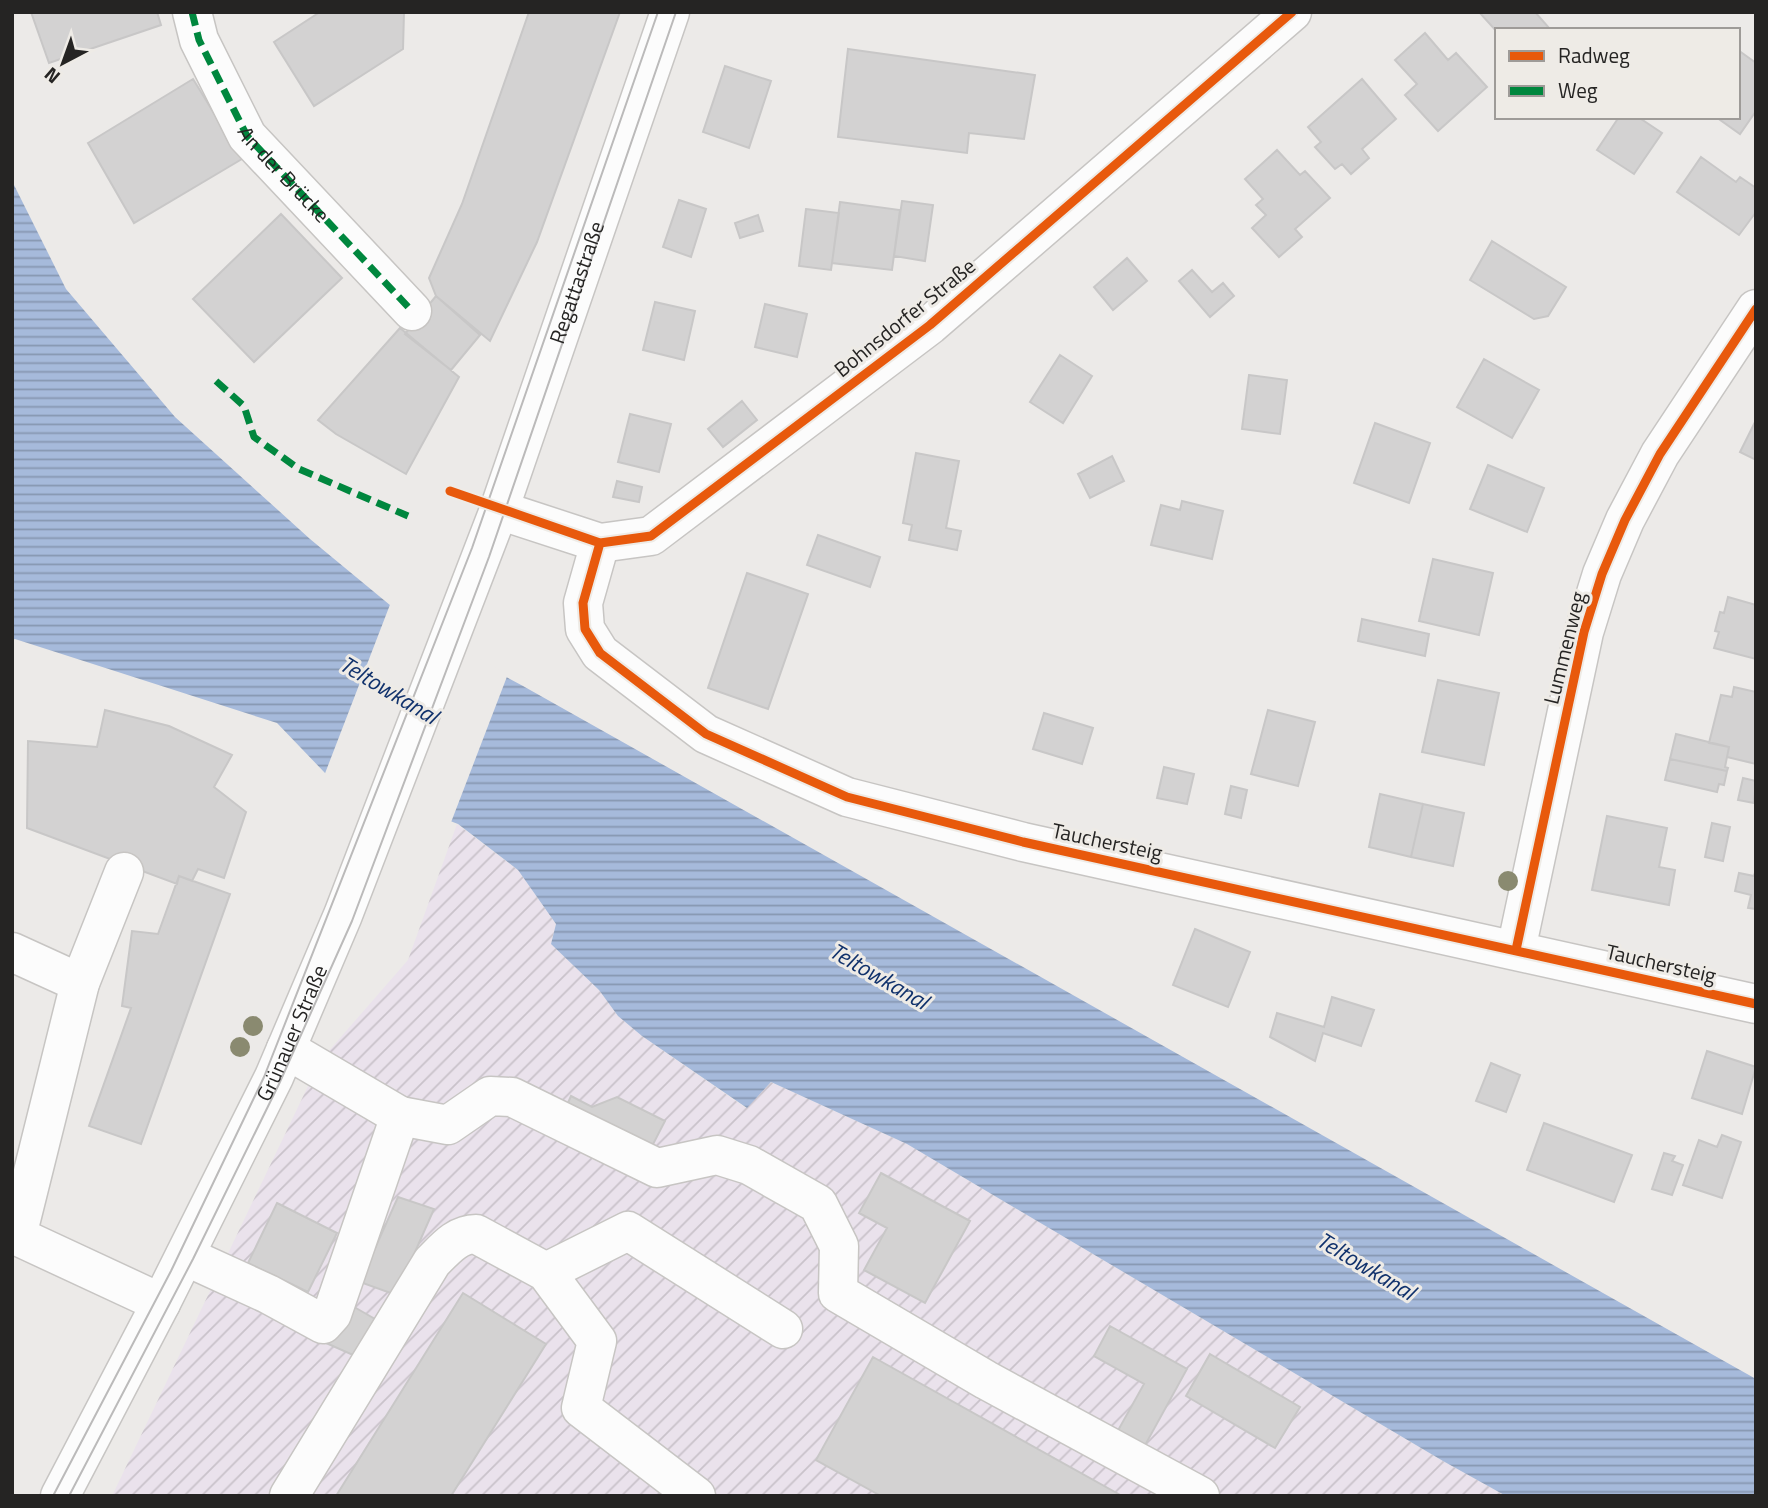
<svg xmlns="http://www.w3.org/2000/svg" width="1768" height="1508" viewBox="0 0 1768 1508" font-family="'Titillium Web',sans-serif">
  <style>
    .industrial { fill: url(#industrial-furrows) }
    .water { fill: url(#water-rules) }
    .pier { fill: #eceae8 }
    .building { fill: #d3d2d2; stroke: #c8c7c7; stroke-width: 2 }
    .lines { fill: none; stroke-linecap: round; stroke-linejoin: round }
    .minor-casing { stroke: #c7c5c3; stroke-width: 41 }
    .major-casing { stroke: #c7c5c3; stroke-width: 41 }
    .minor { stroke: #fcfcfc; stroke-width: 38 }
    .major { stroke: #fcfcfc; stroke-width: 38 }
    .tram { stroke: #bbbaba; stroke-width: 2 }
    .quiet { stroke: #00873e; stroke-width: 7; stroke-dasharray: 14 7; stroke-linecap: butt }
    .cycleway-casing { stroke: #eeebe6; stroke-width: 13 }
    .cycleway { stroke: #e8590c; stroke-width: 9 }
    .tree { fill: #8a8a70 }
    .labels { text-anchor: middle; stroke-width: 6; stroke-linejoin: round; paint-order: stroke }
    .street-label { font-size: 21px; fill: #252423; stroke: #eeebe6 }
    .water-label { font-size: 23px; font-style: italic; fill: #11326c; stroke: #eeebe6 }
  </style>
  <defs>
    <pattern id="industrial-furrows" width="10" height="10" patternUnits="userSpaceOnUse" patternTransform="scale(1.75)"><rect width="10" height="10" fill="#eae2ec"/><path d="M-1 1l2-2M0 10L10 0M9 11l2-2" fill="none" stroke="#c9c2ca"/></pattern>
    <pattern id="water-rules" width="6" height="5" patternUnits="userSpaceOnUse" patternTransform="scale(1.75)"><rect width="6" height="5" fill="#a6badb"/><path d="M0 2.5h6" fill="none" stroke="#8797b1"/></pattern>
  </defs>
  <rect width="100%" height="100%" fill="#eceae8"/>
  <path class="industrial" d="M 457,824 L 518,870 L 556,924 L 551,944 L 599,990 L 618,1016 L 642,1036 L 746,1108 L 771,1082 L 907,1144 L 1443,1461 L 1506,1496 L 112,1496 L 320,1061 L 408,960 Z"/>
  <path class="water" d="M 12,181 L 66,289 L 175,417 L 310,539 L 425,634 L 523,686 L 1756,1379 L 1756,1496 L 1506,1496 L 1443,1461 L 907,1144 L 771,1082 L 747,1108 L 642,1036 L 618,1016 L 599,990 L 551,944 L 556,924 L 518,870 L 458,824 L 325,773 L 277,723 L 15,639 L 12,640 Z"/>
  <path class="pier" d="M 391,602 L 427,631 L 508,674 L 450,825 L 324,776 Z"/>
  <path class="building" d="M 31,12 L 157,12 L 161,25 L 49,63 Z
    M 320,12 L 404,12 L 403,49 L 314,106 L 274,42 Z
    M 529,12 L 620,12 L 537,242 L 490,341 L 436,296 L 429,278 L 462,204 Z
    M 1479,12 L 1535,12 L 1550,29 L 1497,30 L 1497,32 Z
    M 1425,33 L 1448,60 L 1456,53 L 1487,87 L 1438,131 L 1405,95 L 1417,84 L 1395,60 Z
    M 848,49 L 1035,75 L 1024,139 L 969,133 L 967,153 L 838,137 Z
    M 1738,50 L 1756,63 L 1756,111 L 1740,134 L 1716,117 L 1738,117 Z
    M 725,66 L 771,81 L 749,148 L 703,132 Z
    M 193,79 L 242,159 L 134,223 L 88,143 Z
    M 1362,79 L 1396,119 L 1362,149 L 1369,158 L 1351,174 L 1342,164 L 1335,169 L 1315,147 L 1321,142 L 1308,127 Z
    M 1619,117 L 1638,117 L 1662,133 L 1634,174 L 1597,150 Z
    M 1277,150 L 1300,175 L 1305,171 L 1330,198 L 1295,229 L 1302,237 L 1279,257 L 1252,228 L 1266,215 L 1256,205 L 1263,199 L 1245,179 Z
    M 1701,157 L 1736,182 L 1740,177 L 1756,188 L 1756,212 L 1739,235 L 1677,192 Z
    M 679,200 L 706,209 L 691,257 L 663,247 Z
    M 902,201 L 933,205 L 925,261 L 894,256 Z
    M 840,202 L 900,210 L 892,270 L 832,263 Z
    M 806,209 L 839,213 L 831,270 L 799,266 Z
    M 281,214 L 342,278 L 254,362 L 193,299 Z
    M 758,215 L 763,231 L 740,238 L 735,223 Z
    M 1492,241 L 1566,287 L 1548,316 L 1534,319 L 1470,280 Z
    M 1127,258 L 1147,281 L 1113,310 L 1094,287 Z
    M 1192,270 L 1212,292 L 1223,283 L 1234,296 L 1210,317 L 1179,281 Z
    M 436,296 L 480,335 L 451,370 L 405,334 Z
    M 655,302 L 695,311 L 684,360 L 643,350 Z
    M 765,304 L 807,314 L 797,357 L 755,347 Z
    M 400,328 L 459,377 L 406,474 L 336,434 L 318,420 Z
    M 1060,355 L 1092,376 L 1063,423 L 1030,402 Z
    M 1484,359 L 1539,390 L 1512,438 L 1457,407 Z
    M 1249,375 L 1287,380 L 1280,434 L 1242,429 Z
    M 742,401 L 757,420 L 723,447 L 708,429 Z
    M 630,414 L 671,424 L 659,472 L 618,462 Z
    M 1756,420 L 1756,460 L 1740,452 Z
    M 1375,423 L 1430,443 L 1409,503 L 1354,483 Z
    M 916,453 L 959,461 L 946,528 L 961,531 L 957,550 L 909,540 L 912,525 L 903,523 Z
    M 1112,456 L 1124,481 L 1090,498 L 1078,474 Z
    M 1488,465 L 1544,488 L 1527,532 L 1470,509 Z
    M 617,481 L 642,487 L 639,502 L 613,497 Z
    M 1182,501 L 1223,511 L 1212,559 L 1151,545 L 1161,505 L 1180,510 Z
    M 818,535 L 880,557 L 870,587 L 807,565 Z
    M 1433,559 L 1493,573 L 1479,635 L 1419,621 Z
    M 747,573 L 808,594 L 768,709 L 708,688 Z
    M 1728,597 L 1756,605 L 1756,659 L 1714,648 L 1719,632 L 1715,631 L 1720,612 L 1724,613 Z
    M 1362,619 L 1429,634 L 1425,656 L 1358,641 Z
    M 1438,680 L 1499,693 L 1484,765 L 1422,752 Z
    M 1734,687 L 1756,692 L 1756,764 L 1727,757 L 1729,747 L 1709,743 L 1721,695 L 1732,697 Z
    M 105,710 L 169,726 L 232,755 L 214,787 L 246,812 L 224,878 L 198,869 L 192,881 L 179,876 L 177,884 L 27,828 L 28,741 L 97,747 Z
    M 1268,710 L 1315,722 L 1298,786 L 1251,774 Z
    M 1044,713 L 1093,728 L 1082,764 L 1033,749 Z
    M 1676,734 L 1729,747 L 1725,767 L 1728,768 L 1727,771 L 1670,759 Z
    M 1670,759 L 1727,771 L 1724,785 L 1719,784 L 1717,792 L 1665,780 Z
    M 1164,767 L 1194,774 L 1187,804 L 1157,798 Z
    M 1743,778 L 1756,781 L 1754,803 L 1738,800 Z
    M 1231,786 L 1247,790 L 1241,818 L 1225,814 Z
    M 1380,794 L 1423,804 L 1411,857 L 1369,847 Z
    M 1423,804 L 1464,813 L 1453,866 L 1411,857 Z
    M 1607,816 L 1667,828 L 1659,867 L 1675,870 L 1669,905 L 1592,890 Z
    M 1712,823 L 1730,827 L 1723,861 L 1705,857 Z
    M 1756,869 L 1756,909 L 1748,908 L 1751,895 L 1735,891 L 1739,873 L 1754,876 Z
    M 179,876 L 230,894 L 141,1144 L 89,1126 L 131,1008 L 122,1006 L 132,931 L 158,934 Z
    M 1195,929 L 1250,952 L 1228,1007 L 1173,985 Z
    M 1332,997 L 1374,1010 L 1361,1046 L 1323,1033 L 1315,1061 L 1270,1037 L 1277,1013 L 1324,1027 Z
    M 1707,1051 L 1756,1067 L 1742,1114 L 1692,1098 Z
    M 1491,1063 L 1520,1075 L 1506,1112 L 1476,1101 Z
    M 571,1096 L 592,1107 L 617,1097 L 665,1121 L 648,1154 L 564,1112 Z
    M 1544,1123 L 1632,1155 L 1614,1202 L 1527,1170 Z
    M 1722,1135 L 1741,1142 L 1722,1198 L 1683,1185 L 1699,1140 L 1717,1147 Z
    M 1664,1153 L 1675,1156 L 1672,1161 L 1683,1165 L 1672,1195 L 1652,1189 Z
    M 881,1173 L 970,1221 L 925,1303 L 864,1270 L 887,1228 L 859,1213 Z
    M 398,1197 L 434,1209 L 396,1295 L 360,1282 Z
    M 277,1203 L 337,1233 L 308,1292 L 248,1263 Z
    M 463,1293 L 546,1344 L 451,1496 L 336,1496 Z
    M 349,1304 L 375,1319 L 353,1355 L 326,1343 Z
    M 1110,1326 L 1187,1369 L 1143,1449 L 1116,1434 L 1144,1384 L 1094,1356 Z
    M 1210,1354 L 1300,1407 L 1275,1448 L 1186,1396 Z
    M 873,1357 L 1122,1496 L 881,1496 L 816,1460 Z"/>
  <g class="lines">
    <g class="minor-casing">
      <g id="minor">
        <path id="s1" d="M 192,12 L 199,40 L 247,136 L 412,311"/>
        <path d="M 499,510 L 600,543 L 651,536 L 930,325 L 1292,12"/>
        <path d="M 600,543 L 583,603 L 585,629 L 600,653 L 706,734 L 847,797 L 1023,842 L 1756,1004"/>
        <path d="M 124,872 L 80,983 L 17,1236 L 161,1303"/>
        <path d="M 1516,950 L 1584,632 L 1602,574 L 1625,520 L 1660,454 L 1756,309"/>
        <path d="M 12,952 L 80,983"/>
        <path d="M 400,1116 L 448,1125 L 490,1096 L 512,1097 L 657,1168 L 717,1155 L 749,1165 L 818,1204 L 839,1246 L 838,1293 L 986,1380 L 1200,1496"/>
        <path d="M 185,1256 L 268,1294 L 323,1324 L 332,1314 L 400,1116 L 286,1049"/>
        <path d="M 546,1272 L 628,1231 L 783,1329"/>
        <path d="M 289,1496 L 432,1262 C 445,1249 457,1234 476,1234 L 546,1272 L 597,1341 L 581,1408 L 696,1496"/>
      </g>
    </g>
    <g class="major-casing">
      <g id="major">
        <path id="s2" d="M 60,1496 L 161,1303 L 274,1077 L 343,915 L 499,510 L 670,12"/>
      </g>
    </g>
    <use href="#minor" class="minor"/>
    <use href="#major" class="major"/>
    <path class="tram" d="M 53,1496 L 171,1271 L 264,1077 L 472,548 L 658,12
      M 69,1496 L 193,1259 L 279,1084 L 352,921 L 489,557 L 676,12"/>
    <path class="quiet" d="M 192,12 L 199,40 L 247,136 L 412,311
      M 216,381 L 244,406 L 254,437 L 299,469 L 408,516"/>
    <g class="cycleway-casing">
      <path id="cycleway" d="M 450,491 L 600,543 L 651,536 L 930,325 L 1292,12
        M 600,543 L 583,603 L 585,629 L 600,653 L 706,734 L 847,797 L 1023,842 L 1756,1004
        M 1516,950 L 1584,632 L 1602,574 L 1625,520 L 1660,454 L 1756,309"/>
    </g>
    <use href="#cycleway" class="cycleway"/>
  </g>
  <g class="tree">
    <circle cx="1508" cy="881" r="10"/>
    <circle cx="253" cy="1026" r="10"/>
    <circle cx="240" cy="1047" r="10"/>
  </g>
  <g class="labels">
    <g class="street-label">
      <text dy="7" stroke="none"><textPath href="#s1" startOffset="189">An der Brücke</textPath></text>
      <text dy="7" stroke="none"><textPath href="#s2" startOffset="1321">Regattastraße</textPath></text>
      <text transform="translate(905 318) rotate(-39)" y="7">Bohnsdorfer Straße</text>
      <text transform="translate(1565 648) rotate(-76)" y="7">Lummenweg</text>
      <text transform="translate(1107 842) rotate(12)" y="7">Tauchersteig</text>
      <text transform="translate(1661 964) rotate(13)" y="7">Tauchersteig</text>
      <text dy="7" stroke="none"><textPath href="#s2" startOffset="518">Grünauer Straße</textPath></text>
    </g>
    <g class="water-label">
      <text transform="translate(389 690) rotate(31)" y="8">Teltowkanal</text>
      <text transform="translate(879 976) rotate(30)" y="8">Teltowkanal</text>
      <text transform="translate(1366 1266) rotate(31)" y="8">Teltowkanal</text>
    </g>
  </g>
  <rect width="1768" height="1508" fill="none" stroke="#252423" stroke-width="28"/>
  <rect x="1495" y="28" width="245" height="91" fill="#eeebe6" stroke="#9e9b98" stroke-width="2"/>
  <rect x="1509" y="51" width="35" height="10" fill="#e8590c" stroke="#9e9b98" stroke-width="2"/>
  <text x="1558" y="63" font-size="21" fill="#252423">Radweg</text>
  <rect x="1509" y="86" width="35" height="10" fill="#00873e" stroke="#9e9b98" stroke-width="2"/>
  <text x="1558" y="98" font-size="21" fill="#252423">Weg</text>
  <g transform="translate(63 63) rotate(221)" stroke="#eeebe6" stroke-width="5" paint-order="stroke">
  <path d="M0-5L12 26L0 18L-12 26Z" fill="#252423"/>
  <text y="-10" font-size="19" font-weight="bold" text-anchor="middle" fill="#252423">N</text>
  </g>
</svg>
